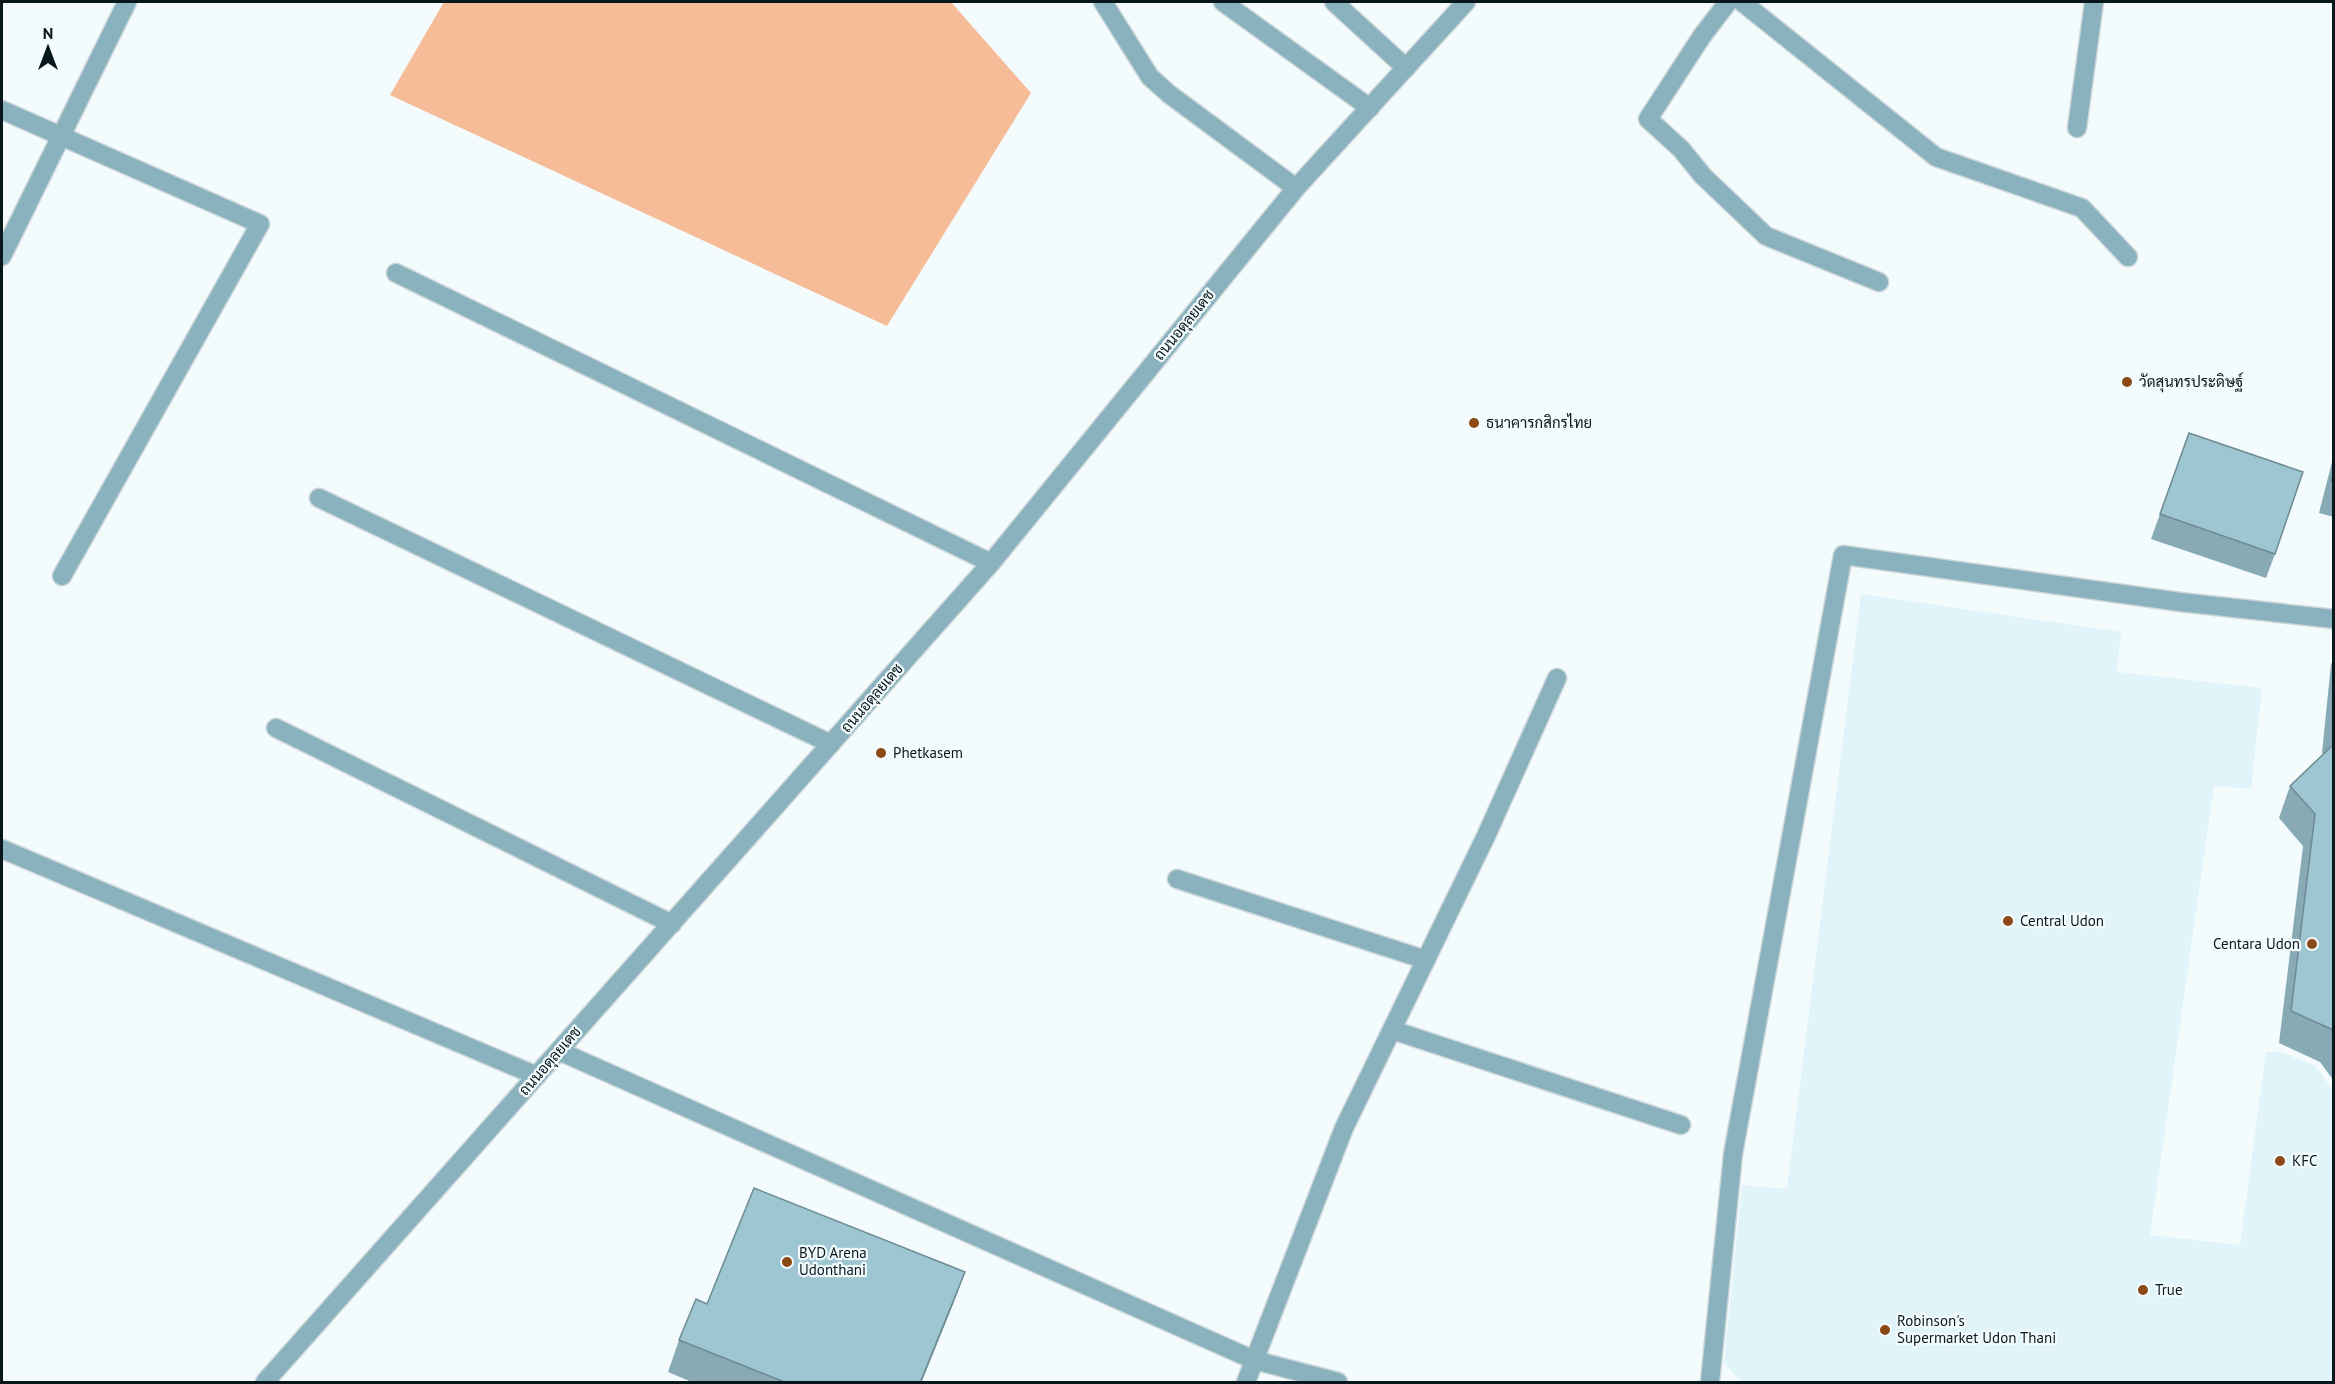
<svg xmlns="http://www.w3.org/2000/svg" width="2335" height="1384" viewBox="0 0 2335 1384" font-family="'PT Sans',Sarabun,sans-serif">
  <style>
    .built { fill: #e0f4fa }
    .green { fill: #f5bc97 }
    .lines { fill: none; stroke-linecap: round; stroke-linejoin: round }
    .service-casing { stroke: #cdd7d9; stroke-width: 21 }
    .minor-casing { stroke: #cdd7d9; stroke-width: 21 }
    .service { stroke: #8ab2be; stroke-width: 18 }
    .minor { stroke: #8ab2be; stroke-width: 18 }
    .wall { fill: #87aab5 }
    .shaded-wall { fill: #6e8b93 }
    .building { fill: #9dc6d2; stroke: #6e8b93; stroke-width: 1.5 }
    .poi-dot { fill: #8a4915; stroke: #f3fbfd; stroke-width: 2 }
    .labels { text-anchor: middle; stroke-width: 4.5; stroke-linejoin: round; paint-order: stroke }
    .street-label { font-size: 15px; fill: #07171c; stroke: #f3fbfd }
    .poi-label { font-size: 15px; fill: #07171c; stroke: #f3fbfd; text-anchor: start }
  </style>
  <rect width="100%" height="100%" fill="#f3fbfd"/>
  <path class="built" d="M 1861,594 L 2121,632 L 2117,672 L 2262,688 L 2251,789 L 2214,786 L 2150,1235 L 2240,1245 L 2266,1052 L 2280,1052 L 2316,1066 L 2333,1091 L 2333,1382 L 1742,1382 L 1724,1363 L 1742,1185 L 1787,1189 Z"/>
  <path class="green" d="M 444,2 L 951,2 L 1031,93 L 887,326 L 390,95 Z"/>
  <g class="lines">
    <g class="service-casing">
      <path id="service" d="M 1334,2 L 1406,68
        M 1728,2 L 1702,36 L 1648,119 L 1681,149 L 1703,176 L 1766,236 L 1879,282
        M 1177,879 L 1426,960
        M 559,1051 L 1254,1360
        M 1710,1382 L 1733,1154 L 1843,555 L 2180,602 L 2334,619"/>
    </g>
    <g class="minor-casing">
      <path id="minor" d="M 1103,2 L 1150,77 L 1169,94 L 1296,188
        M 1223,2 L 1370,108
        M 1742,2 L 1936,157 L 2082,208 L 2128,257
        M 2,110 L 260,224 L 62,576
        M 2077,128 L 2094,2
        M 2,256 L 127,2
        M 396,273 L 991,563
        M 319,498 L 831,744
        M 276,728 L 672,924
        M 2,849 L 537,1076
        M 1392,1030 L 1681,1125
        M 1254,1360 L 1338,1382
        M 265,1382 L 991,563 L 1296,188 L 1466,2
        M 1246,1382 L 1344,1128 L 1486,836 L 1557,678"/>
    </g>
    <use href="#service" class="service"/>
    <use href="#minor" class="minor"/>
  </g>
  <path class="wall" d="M 2189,433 L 2275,554 L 2266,578 L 2151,539 Z
    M 2334,454 L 2334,517 L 2319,513 Z
    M 2334,658 L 2334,1081 L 2320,1062 L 2279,1043 L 2303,846 L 2279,818 L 2290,786 L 2323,754 L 2322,753 L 2331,664 Z
    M 965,1272 L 953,1304 L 921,1383 L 694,1383 L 668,1372 L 679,1340 L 707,1304 Z"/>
  <path class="shaded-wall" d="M 965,1272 L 953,1304 L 921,1383 L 920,1383 Z"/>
  <path class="building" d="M 2189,433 L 2303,472 L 2275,554 L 2160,514 Z
    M 2334,470 L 2334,482 L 2331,481 Z
    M 2334,744 L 2334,1032 L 2331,1029 L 2291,1011 L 2315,814 L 2290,786 Z
    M 754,1188 L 965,1272 L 920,1383 L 787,1383 L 679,1340 L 696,1299 L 707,1304 Z"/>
  <g class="poi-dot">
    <circle cx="2127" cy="382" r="6"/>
    <circle cx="1474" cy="423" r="6"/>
    <circle cx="881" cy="753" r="6"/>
    <circle cx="2008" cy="921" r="6"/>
    <circle cx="2312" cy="944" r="6"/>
    <circle cx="2280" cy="1161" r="6"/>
    <circle cx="787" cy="1262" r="6"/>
    <circle cx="2143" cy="1290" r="6"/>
    <circle cx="1885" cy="1330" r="6"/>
  </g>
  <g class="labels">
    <g class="street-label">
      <text transform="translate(1184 325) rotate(-51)" y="5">ถนนอดุลยเดช</text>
      <text transform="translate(872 698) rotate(-49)" y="5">ถนนอดุลยเดช</text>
      <text transform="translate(550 1061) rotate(-49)" y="5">ถนนอดุลยเดช</text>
    </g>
    <g class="poi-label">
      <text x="2139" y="387">วัดสุนทรประดิษฐ์</text>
      <text x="1486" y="428">ธนาคารกสิกรไทย</text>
      <text x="893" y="758">Phetkasem</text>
      <text x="2020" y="926">Central Udon</text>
      <text x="2300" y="949" text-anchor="end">Centara Udon</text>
      <text x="2292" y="1166">KFC</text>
      <text x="799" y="1258">BYD Arena<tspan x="799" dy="17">Udonthani</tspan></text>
      <text x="2155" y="1295">True</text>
      <text x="1897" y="1326">Robinson's<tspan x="1897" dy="17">Supermarket Udon Thani</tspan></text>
    </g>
  </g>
  <rect width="2335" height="1384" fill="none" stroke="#07171c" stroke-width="6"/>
  <g transform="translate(48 48)" stroke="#f3fbfd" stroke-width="4.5" paint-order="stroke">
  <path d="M0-4.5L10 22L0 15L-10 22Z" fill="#07171c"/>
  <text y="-9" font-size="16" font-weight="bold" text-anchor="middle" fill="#07171c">N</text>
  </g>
</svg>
